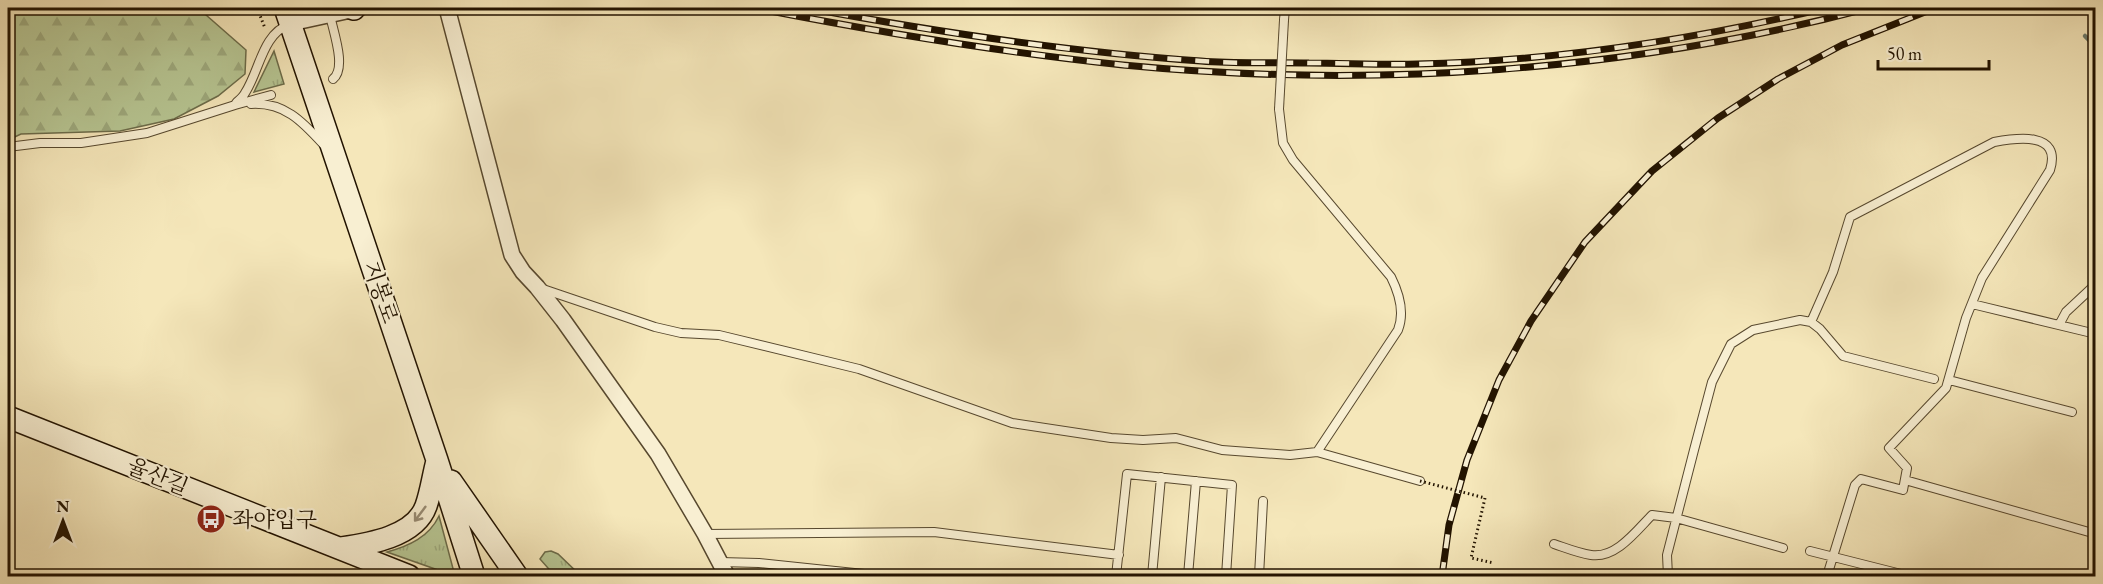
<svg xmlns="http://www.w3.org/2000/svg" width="2103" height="584" viewBox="0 0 2103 584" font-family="'EB Garamond','Noto Serif KR',serif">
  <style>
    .grass { fill: url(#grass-tufts); stroke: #6c6c4a; stroke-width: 1.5 }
    .forest { fill: url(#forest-firs); stroke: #6c6c4a; stroke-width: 1.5 }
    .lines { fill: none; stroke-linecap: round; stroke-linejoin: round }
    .stream { stroke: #6b7a6b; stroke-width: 4.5 }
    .lane-casing { stroke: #57482e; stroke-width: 10 }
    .street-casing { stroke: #57482e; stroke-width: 18 }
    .secondary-casing { stroke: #221300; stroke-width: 24 }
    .path { stroke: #221300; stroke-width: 3; stroke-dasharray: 1.5 3; stroke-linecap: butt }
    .lane { stroke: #f8efd2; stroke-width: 8 }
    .street { stroke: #f8efd2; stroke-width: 15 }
    .secondary { stroke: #f8efd2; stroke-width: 21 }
    .rail-casing { stroke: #221300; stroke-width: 7 }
    .rail { stroke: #f8efd2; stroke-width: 4.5; stroke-dasharray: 14; stroke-linecap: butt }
    .lane-bridge-casing { stroke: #57482e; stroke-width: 10; stroke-linecap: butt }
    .path-bridge { stroke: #221300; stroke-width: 3; stroke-dasharray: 1.5 3; stroke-linecap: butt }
    .lane-bridge { stroke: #f8efd2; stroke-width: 8 }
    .oneway { stroke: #988c74 }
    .labels { text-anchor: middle; stroke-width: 4.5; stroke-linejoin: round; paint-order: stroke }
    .street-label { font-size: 22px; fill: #221300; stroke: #f8efd2 }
    .poi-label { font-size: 22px; fill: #221300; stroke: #f8efd2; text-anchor: start }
  </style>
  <defs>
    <pattern id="grass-tufts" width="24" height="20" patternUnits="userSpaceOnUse" patternTransform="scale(1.5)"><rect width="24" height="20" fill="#b7c693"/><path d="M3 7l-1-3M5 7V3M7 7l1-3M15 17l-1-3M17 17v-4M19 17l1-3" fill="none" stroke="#9da97d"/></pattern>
    <pattern id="forest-firs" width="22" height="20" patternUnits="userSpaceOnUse" patternTransform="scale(1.5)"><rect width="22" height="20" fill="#b7c693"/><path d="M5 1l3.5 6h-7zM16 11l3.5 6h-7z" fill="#9da97d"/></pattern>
  </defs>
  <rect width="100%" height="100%" fill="#f5e7ba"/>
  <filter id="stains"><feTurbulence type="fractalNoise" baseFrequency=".00333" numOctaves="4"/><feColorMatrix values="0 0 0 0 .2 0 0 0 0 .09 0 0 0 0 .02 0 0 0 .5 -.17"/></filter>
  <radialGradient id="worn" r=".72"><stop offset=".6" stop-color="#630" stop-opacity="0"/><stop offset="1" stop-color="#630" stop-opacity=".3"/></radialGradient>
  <path class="grass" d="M 274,51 L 284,84 L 254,92 Z
    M 439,516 L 455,576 L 387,552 C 409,546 429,537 439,516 Z
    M 551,551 L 558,554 L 581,576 L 555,576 L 540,559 L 545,552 Z"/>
  <path class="forest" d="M 8,8 L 198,8 L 246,50 L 245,74 L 218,96 L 174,119 L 120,131 L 21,134 L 8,140 Z"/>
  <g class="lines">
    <path class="stream" d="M 2085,36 L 2096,47"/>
    <g class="lane-casing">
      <path id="lane" d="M 330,15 C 333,31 347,68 333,79
        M 1284,20 L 1285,8
        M 236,103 C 239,100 243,97 245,93 C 260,70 262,34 290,24
        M 251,104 C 284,102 302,121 323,144
        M 1279,109 L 1283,143 L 1293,160 L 1391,277 C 1399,293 1405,312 1398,330 L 1317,452
        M 8,147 L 40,143 L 81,143 L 147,133 L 235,105 L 271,95
        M 540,288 L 655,327 L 681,333 L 719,335 L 859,369 L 1012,423 L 1111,438 L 1143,440 L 1176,438 L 1222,450 L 1290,455 L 1317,452 L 1420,481
        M 1972,304 L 2096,334
        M 1811,322 L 1833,272 L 1850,217 L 1994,142 C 2016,138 2062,131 2050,170 L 1982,278 L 1966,318 L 1946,388 L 1889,448 L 1907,468 L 1903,490 L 1861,479 L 1855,485 L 1827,576
        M 2059,325 L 2066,312 L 2096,284
        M 1949,380 L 2072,412
        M 1905,480 L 2096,534
        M 705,534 L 934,532 L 1119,555
        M 1554,544 C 1566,548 1578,553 1591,555 C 1616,559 1637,530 1652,515 L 1676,518 L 1783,548
        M 1810,551 L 1909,576
        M 720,562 L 759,563 L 883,576
        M 1116,576 L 1127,474 L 1232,485 L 1226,576
        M 1152,576 L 1161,477
        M 1188,576 L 1196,481
        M 1259,576 L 1263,501
        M 1668,576 L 1667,555 L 1694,450 L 1712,382 L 1731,344 L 1753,330 L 1800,320 L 1811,322 L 1820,329 L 1843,356 L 1934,379"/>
    </g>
    <g class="street-casing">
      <path id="street" d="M 447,8 L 512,255 L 523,272 L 537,287 L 563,320 L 658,454 L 705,534 L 727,576
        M 291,23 L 360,8"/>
    </g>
    <g class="secondary-casing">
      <path id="secondary" d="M 285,8 L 437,460 L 474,576
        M 351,8 L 354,9
        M 8,417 L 409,576
        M 451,481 L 517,576
        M 341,548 C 368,544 415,537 426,506 C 431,492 433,476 437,461"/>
    </g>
    <path class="path" d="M 257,8 L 265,28
      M 1485,498 L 1471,558 L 1494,563"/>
    <use href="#lane" class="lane"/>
    <use href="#street" class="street"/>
    <use href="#secondary" class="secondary"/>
    <g class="rail-casing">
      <path id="rail" d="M 755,8 C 877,32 1000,52 1123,65 C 1373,89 1627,72 1869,8
        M 807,8 C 937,32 1068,52 1201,61 C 1236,64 1273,62 1309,63 C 1345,63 1381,65 1417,64 C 1555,61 1692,40 1826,8
        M 1442,576 L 1449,525 L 1467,460 L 1499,380 L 1531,321 L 1585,242 L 1652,171 L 1718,118 L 1778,79 L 1842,45 L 1935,8"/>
    </g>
    <use href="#rail" class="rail"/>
    <g class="lane-bridge-casing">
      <path id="lane-bridge" d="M 1279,109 L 1284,20"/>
    </g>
    <path class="path-bridge" d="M 1420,481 L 1485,498"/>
    <use href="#lane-bridge" class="lane-bridge"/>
  </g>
  <defs><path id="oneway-shaft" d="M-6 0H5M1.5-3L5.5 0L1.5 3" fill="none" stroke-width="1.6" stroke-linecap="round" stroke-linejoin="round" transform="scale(1.5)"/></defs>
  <use class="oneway" href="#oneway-shaft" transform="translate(420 514) rotate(127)"/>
  <defs>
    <g id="bus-disc" transform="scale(1.5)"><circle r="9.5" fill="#8f2418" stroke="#f8efd2"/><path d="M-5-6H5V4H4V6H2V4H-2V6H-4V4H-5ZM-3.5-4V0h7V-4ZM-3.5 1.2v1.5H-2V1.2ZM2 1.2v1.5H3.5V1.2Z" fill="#fff"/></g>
  </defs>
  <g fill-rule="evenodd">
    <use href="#bus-disc" x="211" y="519"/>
  </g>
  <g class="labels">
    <g class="street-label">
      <text transform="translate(381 292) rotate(71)" y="8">지봉로</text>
      <text transform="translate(158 476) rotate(22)" y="8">율산길</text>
    </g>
    <g class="poi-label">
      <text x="232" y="527">좌야입구</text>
    </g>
  </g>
  <rect width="2103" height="584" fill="none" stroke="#f5e7ba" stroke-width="30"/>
  <rect x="9" y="9" width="2085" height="566" fill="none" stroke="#221300" stroke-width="3"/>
  <rect x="15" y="15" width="2073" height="554" fill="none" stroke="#221300" stroke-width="1.5"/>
  <g transform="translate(63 521)" stroke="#f8efd2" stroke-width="4.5" paint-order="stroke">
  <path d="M0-4.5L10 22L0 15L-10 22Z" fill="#221300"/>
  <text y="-9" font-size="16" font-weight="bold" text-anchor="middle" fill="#221300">N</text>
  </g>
  <path d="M1878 60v9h111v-9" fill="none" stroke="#221300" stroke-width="3"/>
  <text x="1887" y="60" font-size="18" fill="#221300" stroke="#f8efd2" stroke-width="4.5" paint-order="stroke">50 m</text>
  <rect width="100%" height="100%" filter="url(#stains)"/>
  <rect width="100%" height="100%" fill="url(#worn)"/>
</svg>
